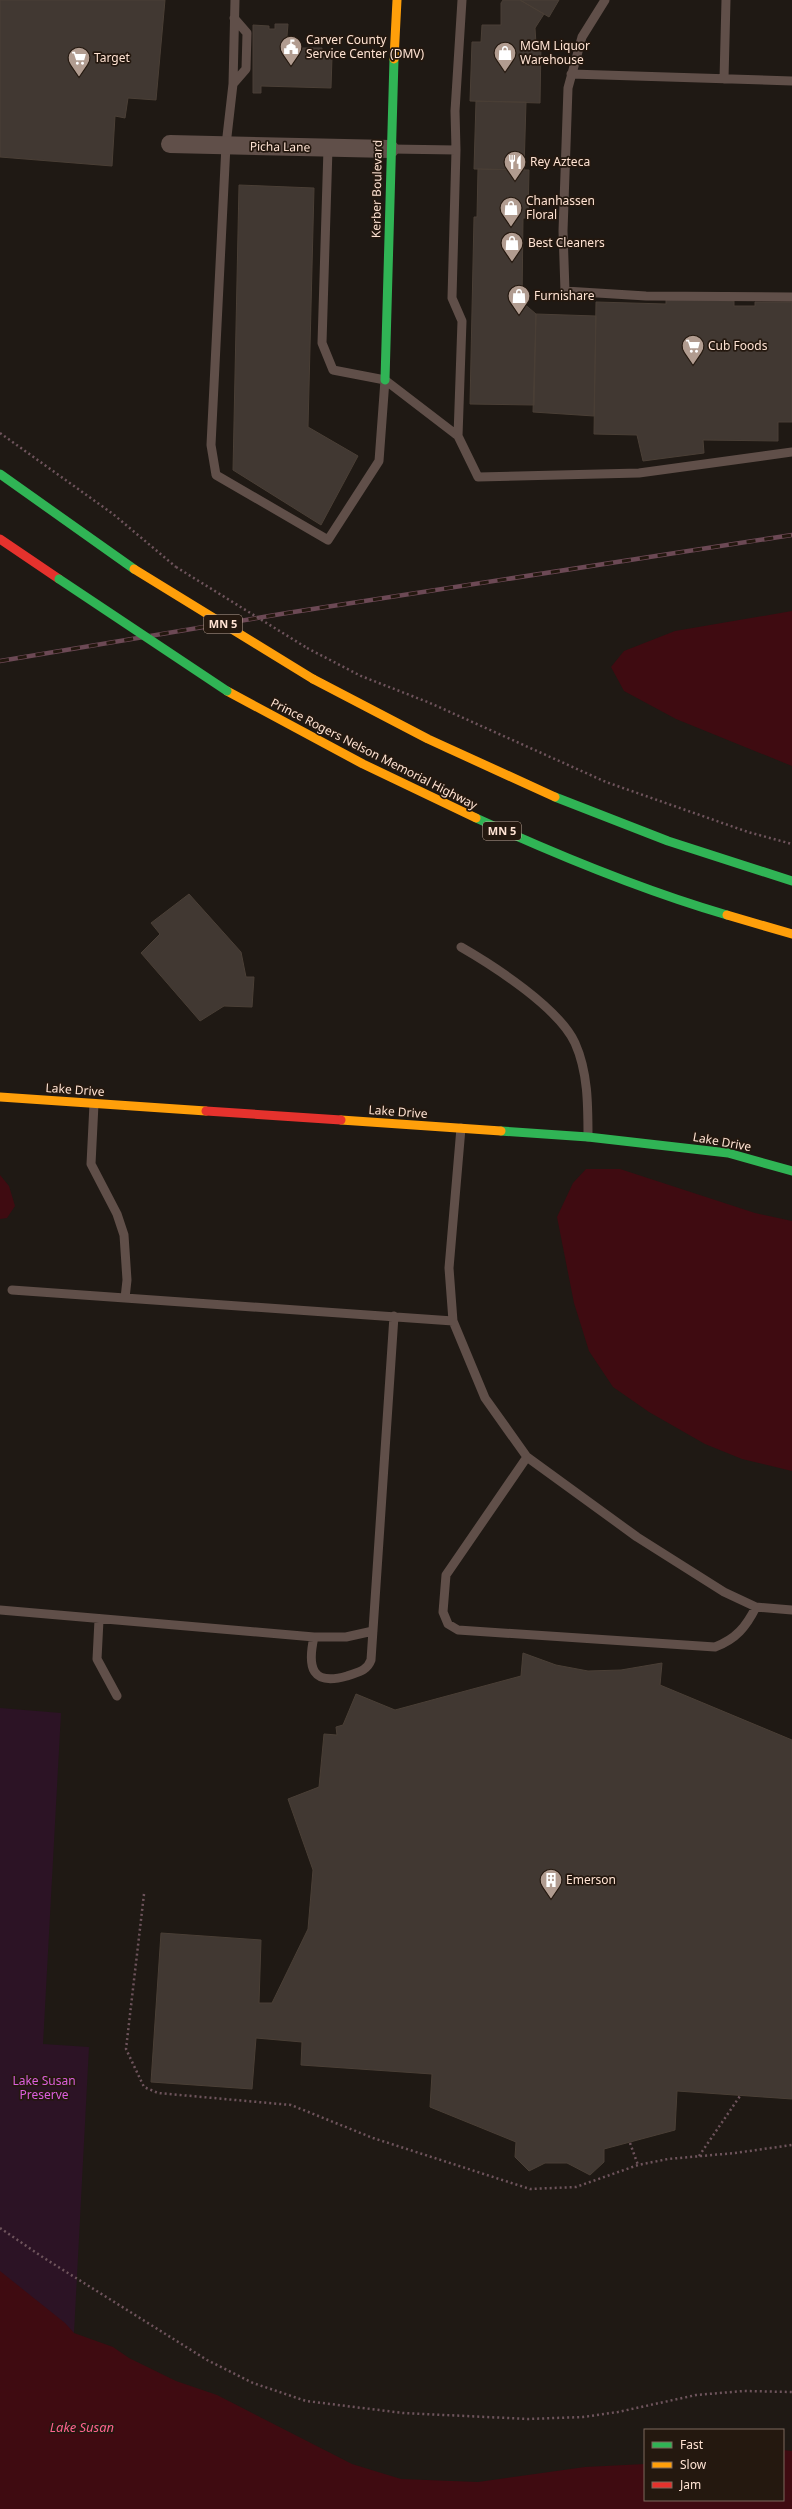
<svg xmlns="http://www.w3.org/2000/svg" width="792" height="2509" viewBox="0 0 792 2509" font-family="'Noto Sans',sans-serif">
  <style>
    .green { fill: #2c1325 }
    .water { fill: #3f0b11 }
    .building { fill: #413832; stroke: #4a3f36 }
    .lines { fill: none; stroke-linecap: round; stroke-linejoin: round }
    .path { stroke: #6e545c; stroke-width: 2.5; stroke-dasharray: 2 3; stroke-linecap: butt }
    .lane { stroke: #604f49; stroke-width: 9 }
    .street { stroke: #604f49; stroke-width: 18 }
    .fast { stroke: #30b455; stroke-width: 9 }
    .slow { stroke: #ff9f0a; stroke-width: 9 }
    .jam { stroke: #e5322d; stroke-width: 9 }
    .rail-casing { stroke: #6c4955; stroke-width: 4.5 }
    .rail { stroke: #24180f; stroke-width: 3; stroke-dasharray: 9; stroke-linecap: butt }
    .path-bridge { stroke: #6e545c; stroke-width: 2.5; stroke-dasharray: 2 3; stroke-linecap: butt }
    .fast-bridge { stroke: #30b455; stroke-width: 9 }
    .slow-bridge { stroke: #ff9f0a; stroke-width: 9 }
    .labels { text-anchor: middle; stroke-width: 3.5; stroke-linejoin: round; paint-order: stroke }
    .shield { fill: #24180f; stroke: #bda698; stroke-width: 1 }
    .shield-label { font-size: 11px; font-weight: bold; fill: #ffe3d3 }
    .poi-label { font-size: 12px; fill: #ffe3d3; stroke: #24180f; text-anchor: start }
    .street-label { font-size: 12px; fill: #ffe3d3; stroke: #24180f }
    .park-label { font-size: 12px; fill: #de5fde; stroke: #24180f }
    .water-label { font-size: 13px; font-style: italic; fill: #fd628e; stroke: #24180f }
  </style>
  <rect width="100%" height="100%" fill="#1f1914"/>
  <path class="green" d="M 0,1708 L 61,1713 L 43,2044 L 89,2047 L 74,2333 L 0,2272 Z"/>
  <path class="water" d="M 792,611 L 792,766 L 676,719 L 624,691 L 611,667 L 624,651 L 675,631 Z
    M 586,1169 L 620,1169 L 755,1213 L 792,1221 L 792,1471 L 742,1459 L 705,1444 L 649,1412 L 613,1387 L 589,1351 L 574,1303 L 557,1217 L 573,1183 Z
    M 0,1175 L 9,1186 L 15,1206 L 7,1218 L 0,1219 Z
    M 0,2271 L 65,2323 L 74,2333 L 113,2347 L 129,2358 L 176,2381 L 217,2395 L 352,2464 L 401,2479 L 478,2482 L 585,2467 L 645,2464 L 645,2500 L 783,2500 L 783,2450 L 792,2451 L 792,2509 L 0,2509 Z"/>
  <path class="building" d="M 0,0 L 165,0 L 156,100 L 128,98 L 125,118 L 115,116 L 112,166 L 0,157 Z
    M 503,0 L 520,0 L 544,14 L 535,28 L 536,44 L 541,44 L 540,103 L 470,101 L 472,42 L 481,42 L 482,25 L 501,25 L 501,3 Z
    M 520,0 L 559,0 L 549,17 Z
    M 275,24 L 288,24 L 286,48 L 322,48 L 322,57 L 332,57 L 331,88 L 261,86 L 261,93 L 253,93 L 253,25 L 269,26 L 269,29 L 275,29 Z
    M 476,101 L 526,102 L 524,170 L 474,169 Z
    M 478,169 L 529,170 L 528,218 L 523,218 L 522,302 L 536,314 L 534,405 L 470,404 L 474,217 L 477,217 Z
    M 239,185 L 314,188 L 308,427 L 358,456 L 321,525 L 233,470 Z
    M 666,299 L 734,301 L 734,306 L 755,306 L 755,302 L 792,302 L 792,422 L 778,422 L 778,441 L 703,440 L 704,453 L 643,461 L 637,435 L 594,434 L 596,302 L 666,304 Z
    M 536,314 L 596,316 L 594,416 L 533,412 Z
    M 189,894 L 241,952 L 246,977 L 254,977 L 252,1007 L 224,1006 L 200,1021 L 141,953 L 160,934 L 151,923 Z
    M 523,1653 L 556,1665 L 588,1671 L 621,1670 L 662,1663 L 660,1685 L 792,1740 L 792,2099 L 677,2091 L 675,2130 L 604,2149 L 604,2162 L 590,2175 L 567,2163 L 545,2163 L 529,2171 L 515,2157 L 516,2142 L 430,2107 L 432,2074 L 301,2065 L 302,2042 L 256,2038 L 252,2089 L 151,2082 L 161,1933 L 261,1940 L 259,2003 L 272,2003 L 308,1929 L 313,1870 L 288,1799 L 319,1787 L 324,1734 L 337,1735 L 336,1727 L 343,1725 L 356,1694 L 395,1710 L 521,1676 Z"/>
  <g class="lines">
    <path class="path" d="M 0,433 L 113,514 L 176,567
      M 307,648 L 361,676 L 430,703 L 606,782 L 748,832 L 792,844
      M 144,1894 L 126,2049 L 144,2087 L 158,2093 L 291,2105 L 373,2138 L 530,2189 L 576,2187 L 638,2165 L 668,2159 L 735,2153 L 792,2145
      M 630,2143 L 638,2165
      M 699,2156 L 740,2096
      M 0,2228 L 44,2258 L 207,2360 L 253,2383 L 306,2401 L 403,2413 L 528,2419 L 583,2417 L 618,2412 L 696,2395 L 744,2391 L 792,2392"/>
    <path class="lane" d="M 235,0 L 233,84 L 226,145 L 211,445 L 216,475 L 328,540 L 379,461 L 385,380
      M 605,0 L 582,37 L 568,88 L 563,231 L 565,291 L 646,296 L 792,297
      M 571,74 L 792,81
      M 724,79 L 726,0
      M 233,84 L 246,69 L 247,33 L 234,18
      M 328,148 L 322,343 L 333,370 L 385,380 L 458,436 L 462,321 L 452,298 L 456,150
      M 391,149 L 456,150 L 455,111 L 462,0
      M 458,436 L 478,477 L 639,473 L 792,452
      M 461,947 C 494,966 559,1008 575,1043 C 588,1072 588,1105 588,1137
      M 94,1104 L 91,1164 L 117,1214 L 124,1235 L 127,1280 L 125,1298 L 453,1321
      M 461,1128 L 449,1268 L 453,1321 L 485,1398 L 527,1457 L 637,1537 L 724,1592 L 756,1607 L 792,1610
      M 12,1290 L 125,1298
      M 527,1457 L 446,1575 L 443,1612 L 448,1624 L 458,1630 L 715,1647 C 736,1639 746,1627 756,1607
      M 0,1610 L 314,1637 L 346,1637 L 373,1631
      M 99,1620 L 97,1659 L 117,1696
      M 314,1637 C 307,1668 312,1686 347,1676 C 358,1672 367,1671 371,1660 L 394,1316"/>
    <path class="street" d="M 170,144 L 390,149"/>
    <path class="fast" d="M 385,380 L 394,59
      M 0,474 L 134,569
      M 555,797 L 668,841 L 792,881
      M 476,818 C 557,855 641,890 727,915
      M 501,1131 L 588,1137 L 728,1153 L 792,1171"/>
    <path class="slow" d="M 394,59 L 397,0
      M 313,679 L 428,739 L 555,797
      M 227,691 L 363,764 L 476,818
      M 727,915 L 792,934
      M 0,1097 L 206,1111
      M 341,1120 L 501,1131"/>
    <path class="jam" d="M 0,539 L 59,579
      M 206,1111 L 341,1120"/>
    <g class="rail-casing">
      <path id="rail" d="M 0,661 L 287,613 L 792,535"/>
    </g>
    <use href="#rail" class="rail"/>
    <path class="path-bridge" d="M 176,567 L 307,648"/>
    <path class="fast-bridge" d="M 59,579 L 227,691"/>
    <path class="slow-bridge" d="M 134,569 L 313,679"/>
  </g>
  <defs>
    <g id="civic-pin" transform="scale(1.15)"><path d="M0 17L-7.5 6A9.5 9.5 0 1 1 7.5 6Z" fill="#b19c90" stroke="#24180f"/><path d="M-.6-6.5H3V-4.5H.6V-3L4-1V1h2V6H-6V1h2V-1L-.6-3ZM-1.2 2.5V6h2.4V2.5Z" fill="#fff"/></g>
    <g id="shop-pin" transform="scale(1.15)"><path d="M0 17L-7.5 6A9.5 9.5 0 1 1 7.5 6Z" fill="#b19c90" stroke="#24180f"/><path d="M-5-2.5h2.3a2.7 3.5 0 0 1 5.4 0H5L5.5 6h-11ZM-1.5-2.5h3a1.5 2.3 0 0 0-3 0Z" fill="#fff"/></g>
    <g id="supermarket-pin" transform="scale(1.15)"><path d="M0 17L-7.5 6A9.5 9.5 0 1 1 7.5 6Z" fill="#b19c90" stroke="#24180f"/><path d="M-6-5.5h2.5l.6 2H6L4.5 2H-2.5L-4.4-4H-6ZM-1.5 3.2a1.3 1.3 0 1 0 .1 0ZM3 3.2a1.3 1.3 0 1 0 .1 0Z" fill="#fff"/></g>
    <g id="restaurant-pin" transform="scale(1.15)"><path d="M0 17L-7.5 6A9.5 9.5 0 1 1 7.5 6Z" fill="#b19c90" stroke="#24180f"/><path d="M-5-6h1v4h1v-4h1v4h1v-4h1v5L-1.5 .5V6h-2V.5L-5-1ZM5-6V6H3V1.5H1.5Q1.5-4 5-6Z" fill="#fff"/></g>
    <g id="building-pin" transform="scale(1.15)"><path d="M0 17L-7.5 6A9.5 9.5 0 1 1 7.5 6Z" fill="#b19c90" stroke="#24180f"/><path d="M-4-6H4V6H1V3H-1V6H-4ZM-2.5-4.3h1.7v1.8h-1.7ZM.8-4.3h1.7v1.8H.8ZM-2.5-1h1.7V.8h-1.7ZM.8-1h1.7V.8H.8Z" fill="#fff"/></g>
  </defs>
  <g fill-rule="evenodd">
    <use href="#civic-pin" x="291" y="47"/>
    <use href="#shop-pin" x="505" y="53"/>
    <use href="#supermarket-pin" x="79" y="58"/>
    <use href="#restaurant-pin" x="515" y="162"/>
    <use href="#shop-pin" x="511" y="208"/>
    <use href="#shop-pin" x="512" y="243"/>
    <use href="#shop-pin" x="519" y="296"/>
    <use href="#supermarket-pin" x="693" y="346"/>
    <use href="#building-pin" x="551" y="1880"/>
  </g>
  <g class="labels">
    <g class="shield">
      <rect x="204" y="615" width="38" height="18" rx="3"/>
      <rect x="483" y="822" width="38" height="18" rx="3"/>
    </g>
    <g class="shield-label">
      <text x="223" y="628">MN 5</text>
      <text x="502" y="835">MN 5</text>
    </g>
    <g class="poi-label">
      <text x="306" y="44">Carver County<tspan x="306" dy="14">Service Center (DMV)</tspan></text>
      <text x="520" y="50">MGM Liquor<tspan x="520" dy="14">Warehouse</tspan></text>
      <text x="94" y="62">Target</text>
      <text x="530" y="166">Rey Azteca</text>
      <text x="526" y="205">Chanhassen<tspan x="526" dy="14">Floral</tspan></text>
      <text x="528" y="247">Best Cleaners</text>
      <text x="534" y="300">Furnishare</text>
      <text x="708" y="350">Cub Foods</text>
      <text x="566" y="1884">Emerson</text>
    </g>
    <g class="street-label">
      <text transform="translate(280 147) rotate(1)" y="4">Picha Lane</text>
      <text transform="translate(377 189) rotate(-89)" y="4">Kerber Boulevard</text>
      <text transform="translate(374 754) rotate(27)" y="4">Prince Rogers Nelson Memorial Highway</text>
      <text transform="translate(75 1090) rotate(4)" y="4">Lake Drive</text>
      <text transform="translate(398 1112) rotate(4)" y="4">Lake Drive</text>
      <text transform="translate(722 1142) rotate(10)" y="4">Lake Drive</text>
    </g>
    <g class="park-label">
      <text x="44" y="2085">Lake Susan<tspan x="44" dy="14">Preserve</tspan></text>
    </g>
    <g class="water-label">
      <text x="82" y="2432">Lake Susan</text>
    </g>
  </g>
  <rect x="644" y="2429" width="140" height="72" fill="#24180f" stroke="#7c695d"/>
  <rect x="652" y="2442" width="20" height="6" fill="#30b455" stroke="#7c695d"/>
  <text x="680" y="2449" font-size="12" fill="#ffe3d3">Fast</text>
  <rect x="652" y="2462" width="20" height="6" fill="#ff9f0a" stroke="#7c695d"/>
  <text x="680" y="2469" font-size="12" fill="#ffe3d3">Slow</text>
  <rect x="652" y="2482" width="20" height="6" fill="#e5322d" stroke="#7c695d"/>
  <text x="680" y="2489" font-size="12" fill="#ffe3d3">Jam</text>
</svg>
